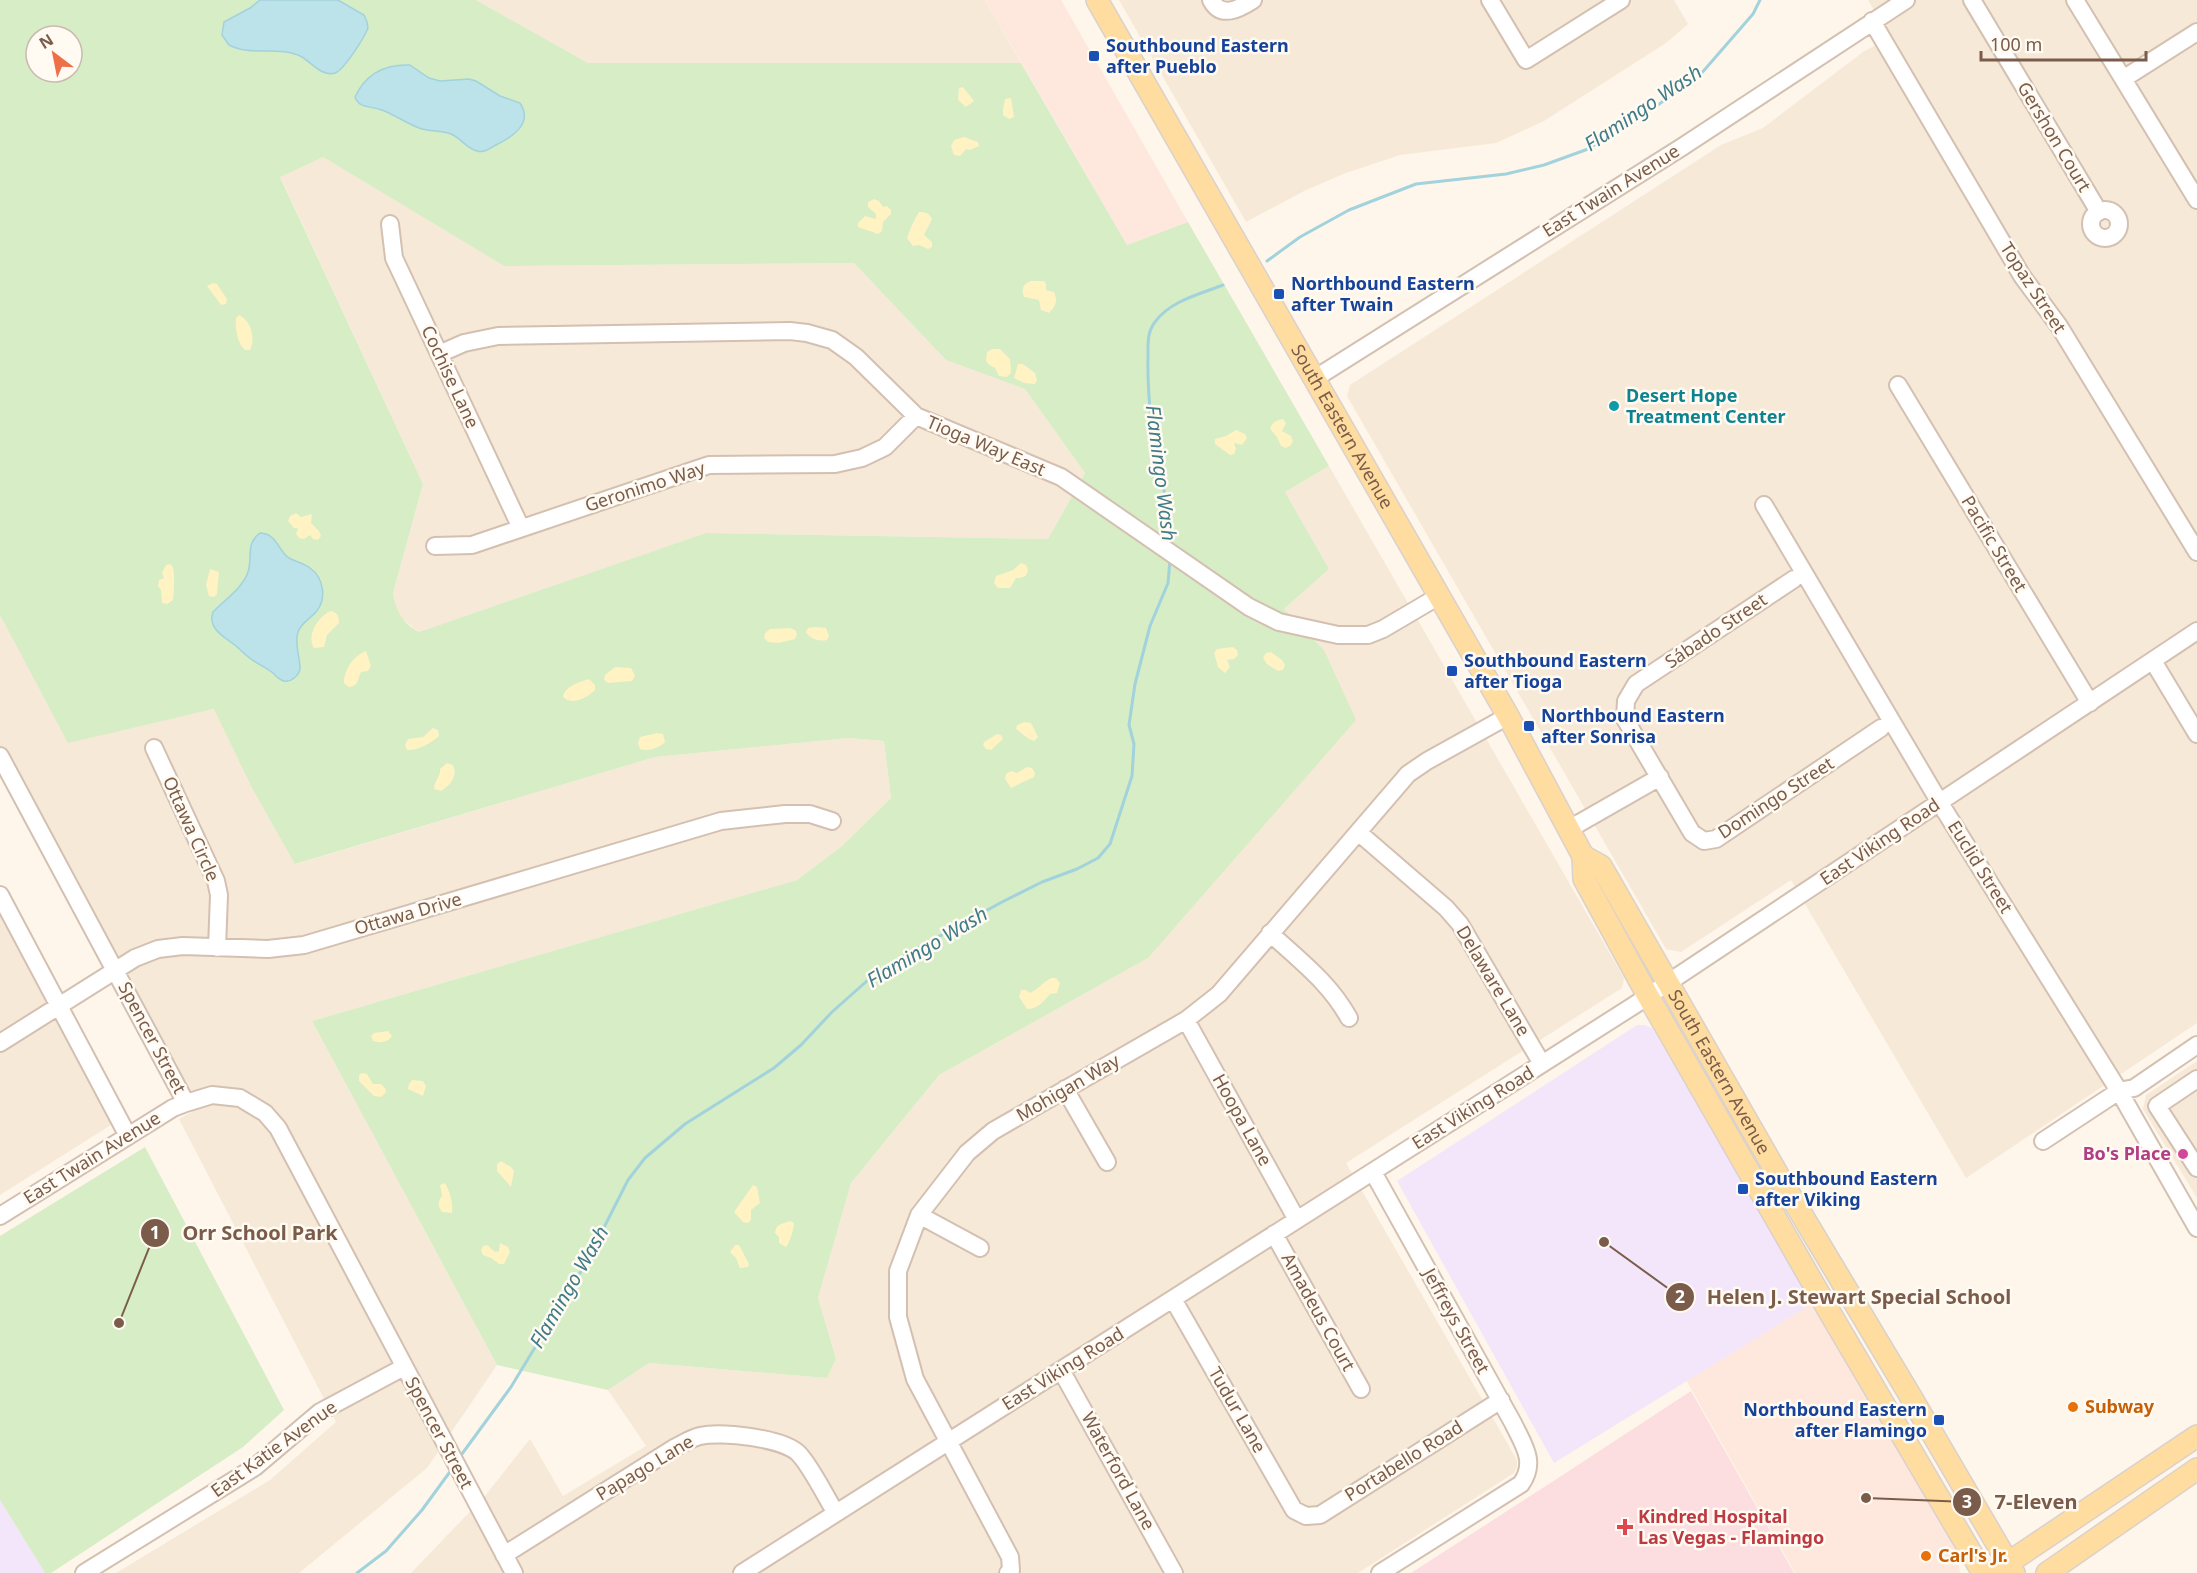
<svg xmlns="http://www.w3.org/2000/svg" width="2197" height="1573" viewBox="0 0 2197 1573" font-family="'Noto Sans',sans-serif">
  <style>
    .residential { fill: #f6e9d8 }
    .commercial { fill: #fee8dd }
    .education { fill: #f3e6fb }
    .medical { fill: #fcdde0 }
    .green { fill: #d6edc6; fill-rule: evenodd }
    .sand { fill: #fff2c3 }
    .water { fill: #bce2ea; stroke: #a2d2dc; stroke-width: 1.5 }
    .lines { fill: none; stroke-linecap: round; stroke-linejoin: round }
    .stream { stroke: #a2d2dc; stroke-width: 3 }
    .minor-casing { stroke: #d4c0b1; stroke-width: 20 }
    .major-casing { stroke: #dad1cc; stroke-width: 24 }
    .minor { stroke: #fff; stroke-width: 16 }
    .major { stroke: #ffdda0; stroke-width: 21 }
    .transit-dot { fill: #1a4fb4; stroke: #fffaf2; stroke-width: 2 }
    .culture-dot { fill: #0f9aa8; stroke: #fffaf2; stroke-width: 2 }
    .hotel-dot { fill: #d1479c; stroke: #fffaf2; stroke-width: 2 }
    .food-dot { fill: #e8710a; stroke: #fffaf2; stroke-width: 2 }
    .health-dot { fill: #e0444e; stroke: #fffaf2; stroke-width: 2 }
    .labels { text-anchor: middle; stroke-width: 5; stroke-linejoin: round; paint-order: stroke }
    .transit-label { font-size: 18px; font-weight: bold; fill: #164399; stroke: #fffaf2; text-anchor: start }
    .street-label { font-size: 18px; fill: #7b5c4a; stroke: #fffaf2 }
    .culture-label { font-size: 18px; font-weight: bold; fill: #0d838f; stroke: #fffaf2; text-anchor: start }
    .hotel-label { font-size: 18px; font-weight: bold; fill: #b23c85; stroke: #fffaf2; text-anchor: end }
    .food-label { font-size: 18px; font-weight: bold; fill: #c56008; stroke: #fffaf2; text-anchor: start }
    .health-label { font-size: 18px; font-weight: bold; fill: #be3a42; stroke: #fffaf2; text-anchor: start }
    .water-label { font-size: 20px; font-style: italic; fill: #3f7b88; stroke: #fffaf2 }
    .leader { fill: none; stroke: #7b5c4a; stroke-width: 2 }
    .callout-dot { fill: #7b5c4a; stroke: #fffaf2; stroke-width: 2 }
    .mark-label { font-size: 18px; text-anchor: middle; font-weight: bold; fill: #fff }
    .callout-label { font-size: 20px; text-anchor: middle; font-weight: bold; fill: #7b5c4a; stroke: #fffaf2; stroke-width: 5; stroke-linejoin: round; paint-order: stroke }
  </style>
  <rect width="100%" height="100%" fill="#fef6ea"/>
  <path class="residential" d="M 476,0 L 985,0 L 1021,63 L 588,63 Z
    M 1119,0 L 1674,0 L 1688,24 L 1666,43 L 1544,121 L 1496,143 L 1400,155 L 1346,173 L 1304,191 L 1246,222 Z
    M 1868,0 L 2197,0 L 2197,1023 L 1966,1178 L 1791,880 L 1681,952 L 1666,949 L 1347,396 L 1350,385 L 1721,145 L 1763,128 L 1863,52 L 1890,37 Z
    M 323,157 L 504,266 L 854,263 L 946,360 L 1025,389 L 1085,473 L 1048,539 L 706,533 L 419,632 L 401,618 L 395,607 L 393,593 L 423,484 L 280,176 Z
    M 1329,466 L 1624,978 L 1622,988 L 1346,1163 L 1517,1460 L 1517,1467 L 1514,1473 L 1358,1573 L 411,1573 L 485,1496 L 530,1439 L 563,1496 L 646,1446 L 608,1390 L 649,1363 L 827,1378 L 836,1357 L 818,1298 L 851,1183 L 939,1075 L 1148,958 L 1324,650 L 1284,609 L 1329,569 L 1285,492 Z
    M 0,615 L 68,742 L 215,709 L 252,788 L 296,864 L 655,757 L 849,738 L 884,741 L 891,798 L 842,846 L 797,880 L 312,1021 L 497,1365 L 427,1468 L 299,1573 L 116,1573 L 270,1480 L 336,1422 L 179,1119 L 192,1112 L 0,761 Z
    M 0,888 L 122,1118 L 0,1195 Z
    M 2197,1061 L 2197,1198 L 2143,1109 L 2146,1095 Z"/>
  <path class="commercial" d="M 985,0 L 1061,0 L 1188,222 L 1127,245 Z
    M 1813,1303 L 1958,1555 L 1960,1573 L 1795,1573 L 1685,1378 Z"/>
  <path class="education" d="M 1637,1025 L 1645,1025 L 1652,1028 L 1813,1303 L 1554,1463 L 1397,1181 Z
    M 0,1500 L 45,1573 L 0,1573 Z"/>
  <path class="medical" d="M 1691,1391 L 1794,1573 L 1411,1573 L 1552,1482 Z"/>
  <path class="green" d="M 0,0 L 476,0 L 588,63 L 1021,63 L 1127,245 L 1188,222 L 1329,466 L 1285,492 L 1329,569 L 1284,609 L 1324,650 L 1356,720 L 1148,958 L 939,1075 L 851,1183 L 818,1298 L 836,1358 L 827,1378 L 649,1363 L 608,1390 L 497,1365 L 312,1021 L 797,880 L 842,846 L 891,798 L 884,741 L 849,738 L 655,757 L 295,864 L 252,788 L 214,709 L 68,743 L 0,615 ZM 36,36 L 72,36 L 72,72 L 36,72 ZM 323,157 L 504,266 L 854,263 L 946,360 L 1025,389 L 1085,473 L 1048,539 L 706,533 L 419,632 C 403,623 396,612 393,593 L 423,484 L 280,177 Z
    M 145,1147 L 284,1410 L 243,1447 L 51,1573 L 45,1573 L 0,1500 L 0,1236 Z"/>
  <path class="sand" d="M 963,87 L 974,101 L 966,107 L 958,100 L 959,88 Z
    M 1011,98 L 1014,117 L 1009,119 L 1003,115 L 1003,110 L 1005,99 Z
    M 964,137 L 978,142 L 979,146 L 970,150 L 966,149 L 960,156 L 954,155 L 951,146 L 954,140 Z
    M 874,199 L 879,201 L 883,207 L 887,206 L 891,210 L 891,214 L 883,222 L 882,231 L 878,234 L 858,227 L 858,223 L 865,216 L 876,219 L 876,214 L 868,207 L 868,202 Z
    M 919,212 C 926,212 929,213 932,219 L 924,235 L 932,242 L 932,247 L 928,249 L 919,245 L 913,246 L 907,238 C 910,229 914,220 919,212 Z
    M 1031,281 L 1044,281 L 1046,284 L 1046,290 L 1054,292 C 1058,301 1056,306 1049,313 L 1041,310 L 1039,300 L 1024,297 C 1021,289 1023,284 1031,281 Z
    M 213,283 L 217,284 L 227,299 L 226,304 L 221,305 L 207,286 Z
    M 239,315 C 251,320 256,339 250,350 L 245,350 C 237,343 235,328 236,318 Z
    M 992,349 L 1000,349 L 1010,359 L 1011,373 L 1007,377 L 999,376 L 995,368 L 989,365 L 986,361 L 987,352 Z
    M 1018,364 L 1023,364 L 1035,373 L 1037,380 L 1035,384 L 1024,383 L 1014,378 Z
    M 1283,419 L 1286,423 L 1282,431 L 1291,436 L 1293,441 L 1291,445 L 1286,448 L 1281,446 L 1277,437 L 1270,429 C 1272,422 1277,420 1283,419 Z
    M 1236,430 L 1245,434 L 1247,438 L 1242,445 L 1234,443 L 1236,449 L 1234,454 L 1230,455 L 1215,444 L 1215,439 L 1226,436 Z
    M 296,513 L 301,517 L 312,514 L 311,523 L 319,531 L 321,536 L 318,540 L 313,539 L 310,535 L 304,539 L 299,538 L 296,534 L 298,528 L 294,528 L 288,521 L 290,516 Z
    M 1021,563 L 1026,565 L 1028,570 C 1027,577 1023,578 1016,578 L 1010,588 L 998,588 L 994,583 L 996,576 L 1013,570 Z
    M 170,564 L 173,567 C 175,577 174,590 173,600 L 167,604 L 162,603 L 161,590 L 158,586 L 159,580 L 164,578 L 162,573 L 166,565 Z
    M 210,569 L 219,572 L 217,594 L 214,597 L 209,596 L 206,585 Z
    M 331,611 C 338,613 339,616 339,623 L 327,635 L 324,647 L 314,648 C 306,636 318,616 331,611 Z
    M 815,627 L 826,628 L 829,636 L 827,640 C 820,642 810,639 806,632 L 808,628 Z
    M 790,628 L 795,630 L 797,634 L 795,639 L 779,643 L 768,642 L 764,638 L 765,633 L 770,629 Z
    M 1233,647 L 1237,650 L 1238,655 L 1234,659 L 1227,660 L 1230,667 L 1225,673 L 1218,667 L 1214,653 L 1217,649 Z
    M 366,651 L 371,666 L 368,671 L 361,672 C 357,680 359,686 349,687 L 344,683 C 344,670 353,656 366,651 Z
    M 1271,652 L 1282,660 L 1285,665 L 1283,670 L 1278,671 L 1267,664 L 1263,658 L 1266,653 Z
    M 615,667 L 631,668 L 635,676 L 632,681 L 608,683 L 604,680 L 605,675 Z
    M 589,679 L 595,685 L 595,690 C 587,698 572,706 563,697 C 564,687 579,682 589,679 Z
    M 1024,722 L 1031,723 L 1038,737 L 1034,741 L 1029,739 L 1016,729 L 1017,725 Z
    M 433,728 L 438,730 L 439,736 C 431,743 418,751 407,750 L 405,745 L 408,739 L 423,737 Z
    M 657,733 L 663,734 L 665,742 C 660,748 647,752 640,749 L 638,743 L 640,737 Z
    M 997,734 L 1001,735 L 1003,739 L 991,750 L 986,749 L 983,745 L 984,742 Z
    M 447,763 L 453,765 C 458,777 450,785 441,791 L 434,789 C 434,780 441,777 440,769 Z
    M 1027,767 L 1032,768 L 1035,773 L 1034,777 L 1011,788 L 1005,779 L 1006,774 L 1011,771 L 1017,773 Z
    M 1051,978 L 1056,978 L 1060,983 L 1057,993 L 1050,994 C 1043,1002 1038,1009 1027,1009 L 1019,997 L 1021,990 L 1026,990 L 1030,993 C 1039,989 1043,982 1051,978 Z
    M 388,1031 L 392,1036 C 387,1043 380,1043 373,1041 L 371,1036 L 374,1033 Z
    M 362,1073 L 367,1074 L 373,1084 L 381,1084 L 385,1088 L 386,1092 L 381,1097 L 374,1096 L 359,1081 L 359,1075 Z
    M 412,1080 L 423,1081 L 426,1086 L 423,1096 L 408,1089 L 409,1084 Z
    M 501,1161 L 511,1167 L 514,1171 L 511,1187 L 497,1171 L 497,1164 Z
    M 445,1183 C 450,1192 453,1202 452,1213 L 442,1212 C 438,1206 437,1202 442,1196 L 440,1185 Z
    M 753,1185 L 757,1187 L 760,1203 L 751,1210 L 751,1220 L 748,1223 L 743,1222 L 734,1212 Z
    M 790,1221 L 794,1223 C 794,1229 790,1242 786,1247 L 779,1243 L 779,1237 L 775,1233 C 776,1223 783,1224 790,1221 Z
    M 500,1243 L 508,1247 L 510,1252 L 504,1264 L 499,1264 L 491,1258 L 483,1255 L 481,1250 L 483,1246 L 487,1245 L 495,1252 L 499,1251 Z
    M 735,1245 L 739,1245 L 749,1264 L 748,1267 L 740,1268 L 736,1258 L 730,1252 Z"/>
  <path class="water" d="M 260,0 L 338,0 L 364,15 L 367,22 L 368,28 C 364,38 344,70 335,73 C 322,77 312,63 302,57 C 280,45 251,57 229,45 L 222,35 L 224,22 L 250,8 Z
    M 410,65 L 429,78 L 440,81 L 469,79 L 476,81 L 500,96 L 520,103 C 534,124 511,138 494,146 C 489,149 484,153 477,151 C 467,149 461,138 451,134 C 441,130 430,132 419,128 C 406,123 395,115 382,110 C 372,106 359,109 355,97 C 366,73 385,64 410,65 Z
    M 260,533 C 278,534 277,550 289,558 C 296,562 304,563 310,568 C 324,578 327,599 316,612 C 310,619 301,623 298,632 C 294,644 300,656 300,669 C 299,675 291,683 284,681 C 279,680 276,676 273,673 C 267,668 260,665 254,661 C 247,657 242,651 236,646 C 225,637 207,629 213,612 C 224,600 242,589 248,572 C 253,557 245,544 260,533 Z"/>
  <g class="lines">
    <path class="stream" d="M 1267,261 L 1300,237 L 1349,210 L 1416,184 L 1506,174 L 1544,165 L 1588,149 L 1648,112 L 1700,75 L 1753,14 L 1760,0
      M 1171,545 C 1173,522 1166,503 1162,481 C 1153,441 1147,398 1148,357 C 1148,344 1147,332 1155,322 C 1170,301 1200,294 1223,285
      M 459,1458 L 511,1387 L 586,1263 L 628,1180 L 645,1158 L 685,1124 L 774,1068 L 801,1045 L 832,1012 L 868,980 L 909,953 L 1002,902 L 1042,882 L 1077,869 L 1098,858 L 1110,844 L 1132,776 L 1134,744 L 1129,725 L 1135,684 L 1150,626 L 1168,583 L 1170,560
      M 357,1573 L 386,1551 L 422,1510 L 452,1469"/>
    <g class="minor-casing">
      <path id="minor" d="M 1211,0 C 1221,19 1239,9 1253,0
        M 1490,0 L 1526,60 L 1621,0
        M 1972,0 L 2099,212
        M 2075,0 L 2197,200
        M 1872,21 L 2022,276 L 2059,326 L 2197,552
        M 2123,79 L 2197,32
        M2091 224a14 14 0 1 1 28 0a14 14 0 1 1-28 0Z
        M 390,224 L 394,258 L 521,528
        M 439,354 L 464,343 L 498,336 L 790,331 L 807,333 L 832,340 L 856,357 L 916,416 L 1061,477 L 1249,607 L 1279,622 L 1338,635 L 1368,635 L 1383,629 L 1439,596
        M 1314,379 L 1682,147 L 1906,0
        M 1898,385 L 2090,703
        M 1764,505 L 1940,803 L 2119,1091 L 2197,1228
        M 435,546 L 472,545 L 709,465 L 835,464 L 862,458 L 885,447 L 916,416
        M 1794,579 L 1636,684 L 1626,701 L 1625,719 L 1692,833 L 1704,841 L 1716,839 L 1881,728
        M 2153,661 L 2197,734
        M 154,748 L 216,881 L 219,895 L 217,948
        M 0,756 L 186,1103
        M 1569,829 L 1660,777
        M 1358,832 L 1446,908 L 1460,924 L 1542,1064
        M 0,895 L 128,1136
        M 1270,933 C 1300,961 1329,982 1349,1018
        M 1186,1020 L 1297,1220
        M 0,1043 L 135,958 L 158,949 L 183,946 L 268,949 L 304,945 L 721,821 L 785,814 L 810,814 L 832,821
        M 2197,1079 L 2157,1106 L 2197,1168
        M 1065,1089 L 1107,1162
        M 2043,1141 L 2119,1091 L 2134,1088 L 2197,1045
        M 1373,1172 L 1513,1423 C 1523,1444 1537,1462 1521,1484 L 1380,1573
        M 919,1215 L 980,1248
        M 0,1216 L 173,1108 L 186,1103 L 212,1095 L 240,1098 L 265,1113 L 278,1128 L 514,1573
        M 1274,1234 L 1361,1389
        M 1173,1299 L 1294,1510 L 1306,1516 L 1320,1515 L 1501,1400
        M 1061,1370 L 1174,1573
        M 504,1555 L 674,1448 C 682,1444 691,1438 700,1436 C 721,1431 784,1438 799,1454 C 812,1468 825,1496 836,1513
        M 84,1573 L 255,1467 L 320,1412 L 404,1367
        M 742,1573 L 1633,1006 L 2197,631
        M 1008,1573 L 1011,1570 L 1010,1557 L 915,1379 L 898,1317 L 898,1271 L 919,1215 L 967,1153 L 993,1131 L 1186,1020 L 1219,994 L 1408,774 L 1427,761 L 1508,716"/>
    </g>
    <g class="major-casing">
      <g id="major">
        <path id="s1" d="M 1097,0 L 1508,716 L 1583,856 L 1584,879 L 1648,996 L 1833,1318 L 1983,1573"/>
        <path id="s2" d="M 1583,856 L 1601,866 L 1778,1175 L 1911,1397 L 2014,1573"/>
        <path d="M 1996,1571 L 2197,1436"/>
        <path d="M 2047,1573 L 2197,1469"/>
      </g>
    </g>
    <use href="#minor" class="minor"/>
    <use href="#major" class="major"/>
  </g>
  <g class="transit-dot">
    <rect x="1088" y="50" width="12" height="12" rx="3"/>
    <rect x="1273" y="288" width="12" height="12" rx="3"/>
    <rect x="1446" y="665" width="12" height="12" rx="3"/>
    <rect x="1523" y="720" width="12" height="12" rx="3"/>
    <rect x="1737" y="1183" width="12" height="12" rx="3"/>
    <rect x="1933" y="1414" width="12" height="12" rx="3"/>
  </g>
  <circle class="culture-dot" cx="1614" cy="406" r="6"/>
  <circle class="hotel-dot" cx="2183" cy="1154" r="6"/>
  <g class="food-dot">
    <circle cx="2073" cy="1407" r="6"/>
    <circle cx="1926" cy="1556" r="6"/>
  </g>
  <path class="health-dot" d="M1622 1518h6v6h6v6h-6v6h-6v-6h-6v-6h6z"/>
  <g class="labels">
    <g class="transit-label">
      <text x="1106" y="52">Southbound Eastern<tspan x="1106" dy="21">after Pueblo</tspan></text>
      <text x="1291" y="290">Northbound Eastern<tspan x="1291" dy="21">after Twain</tspan></text>
      <text x="1464" y="667">Southbound Eastern<tspan x="1464" dy="21">after Tioga</tspan></text>
      <text x="1541" y="722">Northbound Eastern<tspan x="1541" dy="21">after Sonrisa</tspan></text>
      <text x="1755" y="1185">Southbound Eastern<tspan x="1755" dy="21">after Viking</tspan></text>
      <text x="1927" y="1416" text-anchor="end">Northbound Eastern<tspan x="1927" dy="21">after Flamingo</tspan></text>
    </g>
    <g class="street-label">
      <text transform="translate(2054 137) rotate(59)" y="6">Gershon Court</text>
      <text transform="translate(1611 191) rotate(-32)" y="6">East Twain Avenue</text>
      <text transform="translate(2033 288) rotate(57)" y="6">Topaz Street</text>
      <text transform="translate(450 377) rotate(65)" y="6">Cochise Lane</text>
      <text dy="6" stroke="none"><textPath href="#s1" startOffset="492">South Eastern Avenue</textPath></text>
      <text transform="translate(986 446) rotate(23)" y="6">Tioga Way East</text>
      <text transform="translate(645 487) rotate(-18)" y="6">Geronimo Way</text>
      <text transform="translate(1994 544) rotate(59)" y="6">Pacific Street</text>
      <text transform="translate(1716 631) rotate(-34)" y="6">Sábado Street</text>
      <text transform="translate(1776 798) rotate(-33)" y="6">Domingo Street</text>
      <text transform="translate(191 829) rotate(66)" y="6">Ottawa Circle</text>
      <text transform="translate(1880 842) rotate(-34)" y="6">East Viking Road</text>
      <text transform="translate(1980 867) rotate(58)" y="6">Euclid Street</text>
      <text transform="translate(408 914) rotate(-16)" y="6">Ottawa Drive</text>
      <text transform="translate(1493 981) rotate(59)" y="6">Delaware Lane</text>
      <text transform="translate(152 1038) rotate(62)" y="6">Spencer Street</text>
      <text dy="6" stroke="none"><textPath href="#s2" startOffset="258">South Eastern Avenue</textPath></text>
      <text transform="translate(1068 1088) rotate(-30)" y="6">Mohigan Way</text>
      <text transform="translate(1473 1108) rotate(-32)" y="6">East Viking Road</text>
      <text transform="translate(1242 1120) rotate(61)" y="6">Hoopa Lane</text>
      <text transform="translate(92 1158) rotate(-32)" y="6">East Twain Avenue</text>
      <text transform="translate(1318 1312) rotate(61)" y="6">Amadeus Court</text>
      <text transform="translate(1456 1321) rotate(61)" y="6">Jeffreys Street</text>
      <text transform="translate(1063 1369) rotate(-32)" y="6">East Viking Road</text>
      <text transform="translate(1237 1410) rotate(60)" y="6">Tudur Lane</text>
      <text transform="translate(439 1433) rotate(62)" y="6">Spencer Street</text>
      <text transform="translate(274 1449) rotate(-36)" y="6">East Katie Avenue</text>
      <text transform="translate(1404 1461) rotate(-32)" y="6">Portabello Road</text>
      <text transform="translate(645 1468) rotate(-31)" y="6">Papago Lane</text>
      <text transform="translate(1118 1471) rotate(61)" y="6">Waterford Lane</text>
    </g>
    <g class="culture-label">
      <text x="1626" y="402">Desert Hope<tspan x="1626" dy="21">Treatment Center</tspan></text>
    </g>
    <g class="hotel-label">
      <text x="2171" y="1160">Bo's Place</text>
    </g>
    <g class="food-label">
      <text x="2085" y="1413">Subway</text>
      <text x="1938" y="1562">Carl's Jr.</text>
    </g>
    <g class="health-label">
      <text x="1638" y="1523">Kindred Hospital<tspan x="1638" dy="21">Las Vegas - Flamingo</tspan></text>
    </g>
    <g class="water-label">
      <text transform="translate(1643 108) rotate(-34)" y="7">Flamingo Wash</text>
      <text transform="translate(1161 473) rotate(83)" y="7">Flamingo Wash</text>
      <text transform="translate(927 947) rotate(-31)" y="7">Flamingo Wash</text>
      <text transform="translate(569 1287) rotate(-60)" y="7">Flamingo Wash</text>
    </g>
  </g>
  <path class="leader" d="M119 1323L155 1233M1604 1242L1680 1297M1866 1498L1967 1502"/>
  <g class="callout-dot">
    <circle cx="119" cy="1323" r="6"/>
    <circle cx="1604" cy="1242" r="6"/>
    <circle cx="1866" cy="1498" r="6"/>
    <circle cx="155" cy="1233" r="15"/>
    <circle cx="1680" cy="1297" r="15"/>
    <circle cx="1967" cy="1502" r="15"/>
  </g>
  <g class="mark-label">
    <text x="155" y="1239">1</text>
    <text x="1680" y="1303">2</text>
    <text x="1967" y="1508">3</text>
  </g>
  <g class="callout-label">
    <text x="260" y="1240">Orr School Park</text>
    <text x="1859" y="1304">Helen J. Stewart Special School</text>
    <text x="2036" y="1509">7-Eleven</text>
  </g>
  <g transform="translate(54 54) rotate(328)"><circle r="28" fill="#fffaf2" stroke="#cabbaf" stroke-width="1.5"/>
  <path d="M0-4.5L10 22L0 15L-10 22Z" fill="#ee7049"/>
  <text y="-9" font-size="16" font-weight="bold" text-anchor="middle" fill="#7b5c4a">N</text>
  </g>
  <path d="M1981 51v9h165v-9" fill="none" stroke="#7b5c4a" stroke-width="3"/>
  <text x="1990" y="51" font-size="18" fill="#7b5c4a" stroke="#fffaf2" stroke-width="4.5" paint-order="stroke">100 m</text>
</svg>
